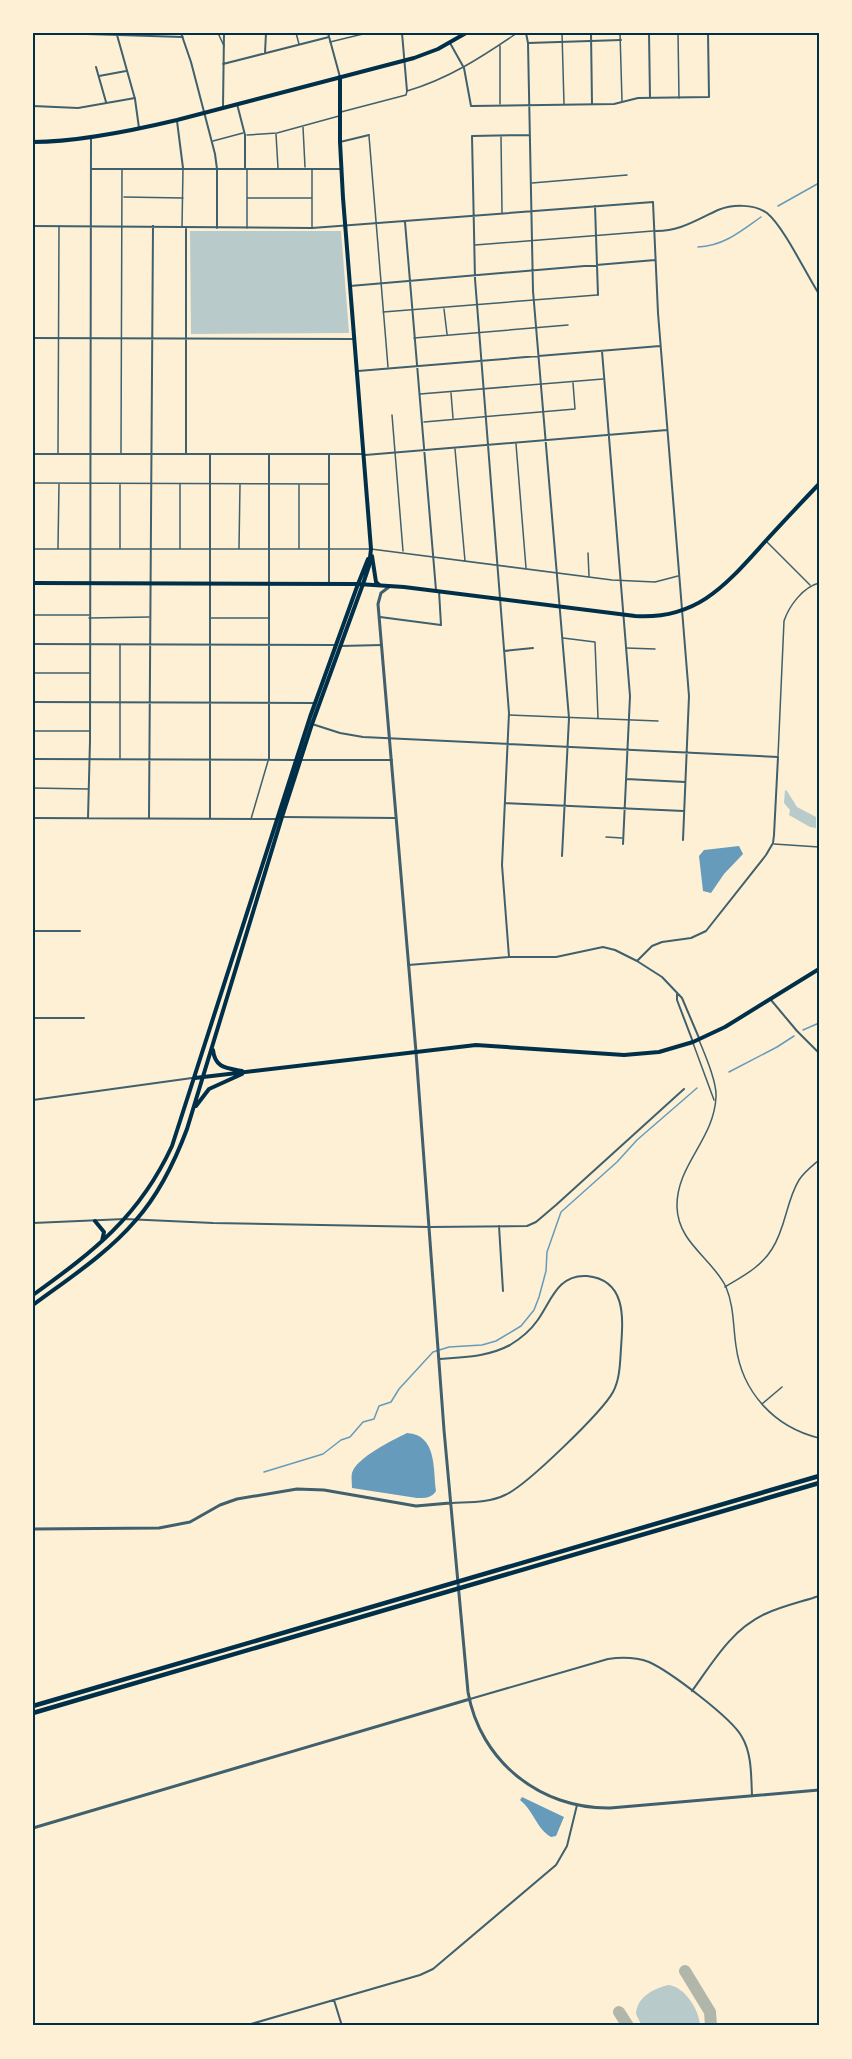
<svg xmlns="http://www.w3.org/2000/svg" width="852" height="2059" viewBox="0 0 852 2059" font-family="'Noto Sans',sans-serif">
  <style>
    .green { fill: #b9caca }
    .water { fill: #669bbc }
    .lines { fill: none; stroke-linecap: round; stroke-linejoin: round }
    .stream { stroke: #669bbc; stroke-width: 1.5 }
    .taxiway { stroke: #b1b6ab; stroke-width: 12 }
    .service { stroke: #3f606c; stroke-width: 1.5 }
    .minor { stroke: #3f606c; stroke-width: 2 }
    .tertiary { stroke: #3f606c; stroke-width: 3 }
    .secondary { stroke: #003049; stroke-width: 4 }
    .primary { stroke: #003049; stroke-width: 4 }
    .motorway { stroke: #003049; stroke-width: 4.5 }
    .neatline { fill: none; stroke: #003049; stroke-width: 2 }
  </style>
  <rect width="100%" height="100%" fill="#fdf0d5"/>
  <path class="green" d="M 190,231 L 341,231 L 349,333 L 191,334 Z
    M 785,790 L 787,791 L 797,807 L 816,817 L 816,828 L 810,827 L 789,815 L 790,810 L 784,803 Z
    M 669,1985 C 685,1987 700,2011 700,2026 L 642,2026 L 636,2014 C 637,1996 655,1988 669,1985 Z"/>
  <path class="water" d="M 739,846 L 743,854 L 724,874 L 711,893 L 703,891 L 699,856 L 704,850 Z
    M 407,1433 C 437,1435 433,1468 436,1491 C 432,1498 425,1498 417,1498 L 352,1488 C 352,1483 351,1477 352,1473 C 356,1458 393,1440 407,1433 Z
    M 522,1797 L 564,1817 L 556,1836 L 551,1837 C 536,1828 534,1811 520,1800 Z"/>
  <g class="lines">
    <path class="stream" d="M 778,206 L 819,183
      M 698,247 C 724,246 741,231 761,217
      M 803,1030 L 819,1023
      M 729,1072 L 777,1047 L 794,1036
      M 264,1472 L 323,1454 L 341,1440 L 350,1437 L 363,1422 L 374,1419 L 379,1406 L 391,1402 L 399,1389 L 433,1352 L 449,1347 L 482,1345 L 496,1341 L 521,1326 L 534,1310 L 539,1297 L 546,1271 L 547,1252 L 561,1212 L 617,1162 L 637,1140 L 697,1088"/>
    <path class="taxiway" d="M 685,1971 L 710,2012 L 711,2026
      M 619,2012 L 628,2026"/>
    <path class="service" d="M 218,33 L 224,46
      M 296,33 L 299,44
      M 562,33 L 564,104
      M 620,33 L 622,101
      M 678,33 L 679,98
      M 330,42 L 367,33
      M 500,46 L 500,104
      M 341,112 L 406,95 L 407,91 C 448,79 482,57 517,33
      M 303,127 L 305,167
      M 276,134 L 278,168
      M 247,135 L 277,133 L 339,116
      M 369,136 L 388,367
      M 501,137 L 502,213
      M 213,141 L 243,133
      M 312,170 L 312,228
      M 532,183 L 627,175
      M 124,197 L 183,198
      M 247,198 L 312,198
      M 182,227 L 183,169
      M 247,228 L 247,170
      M 475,245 L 653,231
      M 444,309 L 447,334
      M 383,312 L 597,295
      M 414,338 L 568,325
      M 451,393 L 453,418
      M 420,394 L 603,379
      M 392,415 L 403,551
      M 424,422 L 575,409 L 573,383
      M 516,444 L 526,568
      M 455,449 L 465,561
      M 58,453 L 59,226
      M 121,453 L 122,169
      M 33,483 L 328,484
      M 767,542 L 810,585
      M 58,548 L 59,484
      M 120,548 L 120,484
      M 180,548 L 180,484
      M 239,548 L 240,485
      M 33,549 L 371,549 L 612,580 L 655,582 L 678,576
      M 299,549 L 299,485
      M 588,553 L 589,576
      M 33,615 L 89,615
      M 89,618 L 149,617
      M 210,618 L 269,618
      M 563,638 L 595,642 L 598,718
      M 626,648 L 655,649
      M 33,673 L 89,673
      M 509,715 L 658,721
      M 33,731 L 89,731
      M 778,756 L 784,621 C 789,606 803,587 819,583
      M 120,758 L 120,645
      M 33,788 L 88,789
      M 251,819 L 268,761
      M 606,837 L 622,838
      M 774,844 L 819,847
      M 699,1040 C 705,1055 717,1082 716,1097 C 714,1140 676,1165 677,1207 C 678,1243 712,1258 726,1287 C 734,1306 733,1326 736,1346 C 742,1392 774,1427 819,1438
      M 693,1043 L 714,1100
      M 725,1287 C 743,1276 761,1267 772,1249 C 786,1228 786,1201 799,1180 C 804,1172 812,1166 819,1160
      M 762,1404 L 782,1387"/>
    <path class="minor" d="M 55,33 L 183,37
      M 181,33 L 191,62 L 215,154 L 217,169 L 217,228
      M 328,33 L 340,77
      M 402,33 L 407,91
      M 526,33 L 528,43 L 533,291 L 569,718 L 562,856
      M 591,33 L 592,104
      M 649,33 L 650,98
      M 117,35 L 135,99 L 139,128
      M 450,43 L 464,68 L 471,106 L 614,104 L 638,98 L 709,97 L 708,33
      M 528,43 L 621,40
      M 265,53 L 266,33
      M 223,64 L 329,37
      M 96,67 L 106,102
      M 99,76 L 126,71
      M 237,104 L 245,135 L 245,169
      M 33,106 L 78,108 L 135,98
      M 223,107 L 224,33
      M 177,121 L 183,168
      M 340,142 L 369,135
      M 91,169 L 341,169
      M 595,206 L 598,295
      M 405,222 L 436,590
      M 33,226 L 312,228 L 653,202 L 658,313 L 689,696 L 683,840
      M 654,231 C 679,232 696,220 718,210 C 733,204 754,204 767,213 C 784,227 806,274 819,294
      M 350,286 L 655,260
      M 33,338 L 355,339
      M 602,351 L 630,696 L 623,844
      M 358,371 L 660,346
      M 33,454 L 363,454
      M 186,454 L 186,228
      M 210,454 L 210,818
      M 365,455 L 667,430
      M 329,583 L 329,454
      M 380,617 L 441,625 L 439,591
      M 33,644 L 334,645
      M 340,646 L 382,645
      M 504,651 L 533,648
      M 33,702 L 314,703
      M 312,724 L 340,733 L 363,737 L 778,757 L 774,835 L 773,843 L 766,855 L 706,931 L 691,938 L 662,942 L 652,946 L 637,961 L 662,977 L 682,998 L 699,1038
      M 33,759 L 296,760
      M 269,760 L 269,454
      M 301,760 L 392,760
      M 626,779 L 685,782
      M 505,803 L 684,811
      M 282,817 L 396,818
      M 33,818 L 276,819
      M 88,818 L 90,741 L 91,139
      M 149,818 L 153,226
      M 33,931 L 80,931
      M 509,957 L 502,865 L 509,713 L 475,279 L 472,136 L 529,135
      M 408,965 L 509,957 L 556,957 L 603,947 L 615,950 L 637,961
      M 677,994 L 677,1000 L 693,1042
      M 771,1000 L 797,1031 L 819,1053
      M 33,1018 L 84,1018
      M 33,1100 L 192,1078
      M 33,1223 L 125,1219 L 213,1223 L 429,1227 L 527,1226 L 536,1222 L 556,1205 L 684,1089
      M 499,1226 L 503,1291
      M 439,1359 C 463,1357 488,1357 510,1345 C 520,1339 530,1331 537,1321 C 551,1302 557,1274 587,1276 C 627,1280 623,1319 621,1348 C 620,1363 620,1379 613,1392 C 602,1412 526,1486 505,1495 C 489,1503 469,1502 452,1503
      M 692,1691 C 713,1662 731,1630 765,1614 C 782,1606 801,1602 819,1596
      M 470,1699 L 608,1659 C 622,1657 635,1657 649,1662 C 669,1671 732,1718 742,1737 C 752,1754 751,1776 752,1795
      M 334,2000 L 342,2026
      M 244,2026 L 420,1975 L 433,1969 L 556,1865 L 567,1846 L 577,1805"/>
    <path class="tertiary" d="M 389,587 L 381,593 L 378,604 L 416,1052 L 444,1430 L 468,1692 C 480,1761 540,1809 610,1808 L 819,1790
      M 33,1529 L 159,1528 L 190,1522 L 220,1505 L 237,1499 L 297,1489 L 324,1490 L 416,1506 L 450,1503
      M 33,1828 L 470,1699"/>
    <path class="secondary" d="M 340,77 L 340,142 L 343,198 L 371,549 L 369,566 L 363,584
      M 372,556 L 376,582 L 379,585
      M 358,584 L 368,559"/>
    <path class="primary" d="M 33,142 C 76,142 135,130 177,120 L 414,58 L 438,49 L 466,33
      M 33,583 L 358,584 L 404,587 L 635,616 C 696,620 725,586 762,545 C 781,524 800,504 819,484
      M 213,1050 C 215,1068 226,1068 242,1071
      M 195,1078 L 476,1045 L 624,1055 L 659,1052 L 693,1042 L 725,1027 L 819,969
      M 196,1106 L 209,1089 L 242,1074
      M 95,1221 L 104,1232 L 102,1241
      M 33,1295 C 94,1251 139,1217 172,1146 L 310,717 L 358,584
      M 33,1305 C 68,1279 107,1254 136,1220 C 159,1194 175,1161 187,1129 L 282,817 L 312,724 L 363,584"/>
    <path class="motorway" d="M 33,1706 L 819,1476
      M 33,1713 L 819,1483"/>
  </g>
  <rect width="852" height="2059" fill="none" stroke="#fdf0d5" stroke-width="69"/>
  <rect x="34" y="34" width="784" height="1990" class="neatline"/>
</svg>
